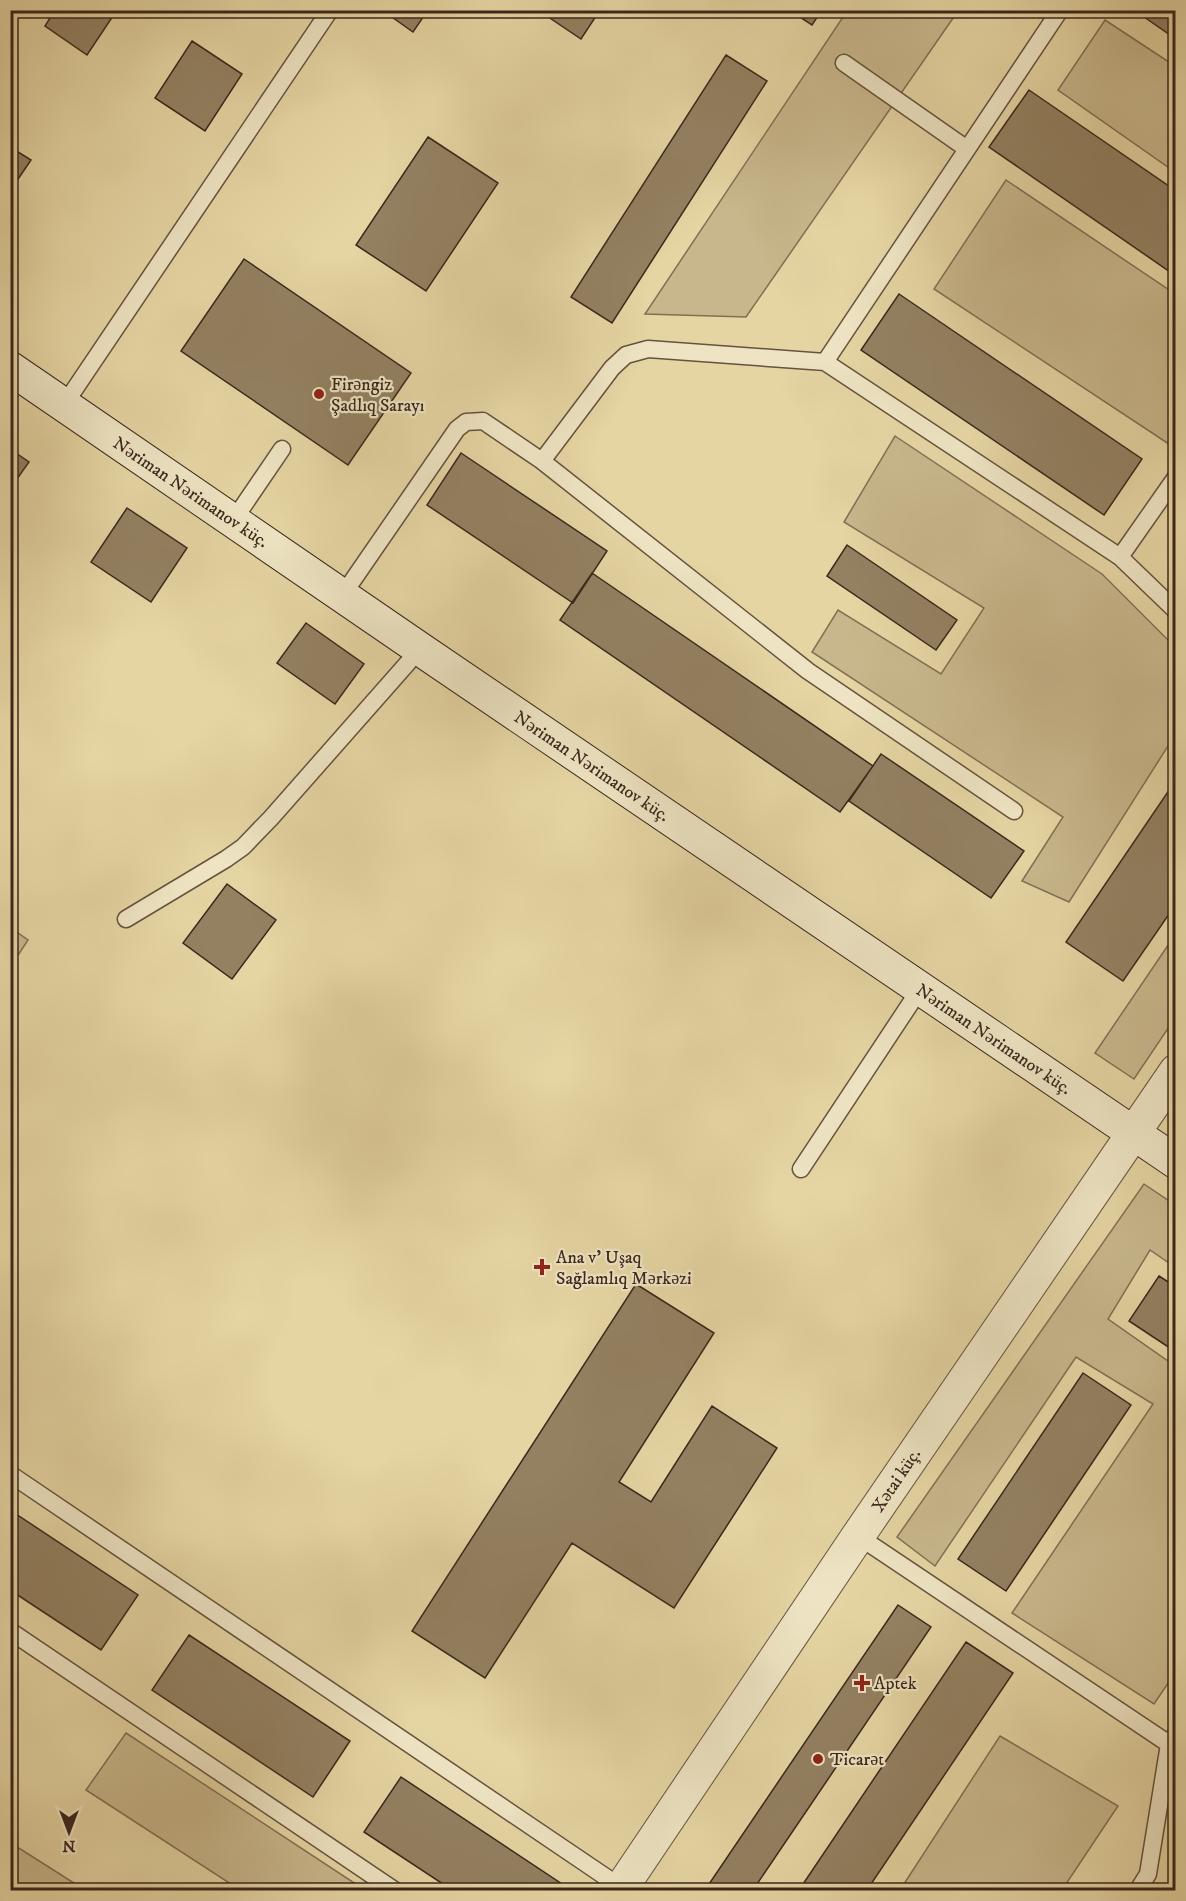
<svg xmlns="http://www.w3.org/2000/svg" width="1186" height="1901" viewBox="0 0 1186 1901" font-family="'IM FELL DW Pica',serif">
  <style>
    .green { fill: #c8b78c; stroke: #826f54; stroke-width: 1.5 }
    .building { fill: #938162; stroke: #3b271c; stroke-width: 1.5 }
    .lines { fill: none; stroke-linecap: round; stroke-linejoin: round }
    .lane-casing { stroke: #66523e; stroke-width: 19 }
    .street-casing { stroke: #66523e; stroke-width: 35 }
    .secondary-casing { stroke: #3b271c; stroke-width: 35 }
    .lane { stroke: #eee4c3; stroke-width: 16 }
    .street { stroke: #eee4c3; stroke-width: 33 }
    .secondary { stroke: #eee4c3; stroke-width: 33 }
    .poi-dot { fill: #8f2418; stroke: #eee4c3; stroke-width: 2 }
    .labels { text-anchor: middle; stroke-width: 4.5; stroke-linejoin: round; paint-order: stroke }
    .poi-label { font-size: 18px; fill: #3b271c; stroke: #eee4c3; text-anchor: start }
    .street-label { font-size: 18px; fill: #3b271c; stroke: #eee4c3 }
  </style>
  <rect width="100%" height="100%" fill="#e5d5a3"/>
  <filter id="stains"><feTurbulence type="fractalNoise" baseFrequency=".00333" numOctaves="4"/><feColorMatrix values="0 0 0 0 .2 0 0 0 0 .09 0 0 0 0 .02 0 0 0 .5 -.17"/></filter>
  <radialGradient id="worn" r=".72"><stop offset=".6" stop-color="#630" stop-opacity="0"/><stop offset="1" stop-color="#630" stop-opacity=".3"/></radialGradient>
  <path class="green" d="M 847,11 L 958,11 L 746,317 L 645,314 Z
    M 1105,20 L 1175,66 L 1175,172 L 1058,90 Z
    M 1006,180 L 1175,294 L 1175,448 L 934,289 Z
    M 895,436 L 1102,574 L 1175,647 L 1175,735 L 1069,902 L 1022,881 L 1063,817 L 812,652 L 838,610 L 941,674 L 984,608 L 844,522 Z
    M 11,928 L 28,940 L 11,966 Z
    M 1175,935 L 1175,1018 L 1134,1079 L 1095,1053 Z
    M 1144,1184 L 1175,1205 L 1175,1267 L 1150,1250 L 1108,1319 L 1175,1366 L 1175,1673 L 1154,1704 L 1012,1613 L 1153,1404 L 1076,1357 L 935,1566 L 897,1537 Z
    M 126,1733 L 365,1890 L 240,1890 L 86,1790 Z
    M 1000,1736 L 1118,1806 L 1062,1890 L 900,1890 Z
    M 10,1843 L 11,1843 L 85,1890 L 11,1890 Z"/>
  <path class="building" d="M 55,10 L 117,10 L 87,55 L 45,26 Z
    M 382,10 L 428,10 L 413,32 Z
    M 538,10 L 600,10 L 581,39 Z
    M 789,10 L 822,10 L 812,25 Z
    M 1134,10 L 1176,10 L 1176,39 Z
    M 192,41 L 242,74 L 205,131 L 155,98 Z
    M 726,55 L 767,81 L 612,323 L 571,297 Z
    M 1029,90 L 1176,191 L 1176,276 L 989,147 Z
    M 428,137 L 498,183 L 426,291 L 356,245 Z
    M 10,147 L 31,160 L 10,191 Z
    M 244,259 L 411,373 L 348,465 L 181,351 Z
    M 899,294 L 1142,459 L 1104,515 L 861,350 Z
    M 10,449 L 29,462 L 10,489 Z
    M 461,453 L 607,551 L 573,603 L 427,505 Z
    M 127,508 L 187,548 L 151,602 L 91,562 Z
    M 847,545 L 957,620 L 936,650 L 827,576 Z
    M 592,573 L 873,766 L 840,812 L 560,620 Z
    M 306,623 L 364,664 L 335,704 L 277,663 Z
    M 881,754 L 1024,851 L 991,898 L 849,801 Z
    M 1176,780 L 1176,904 L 1123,981 L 1066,942 Z
    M 227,884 L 276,920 L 232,979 L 183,943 Z
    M 1159,1276 L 1176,1287 L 1176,1352 L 1129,1321 Z
    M 636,1284 L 714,1333 L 619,1482 L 651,1502 L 712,1406 L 777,1448 L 674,1608 L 572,1543 L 485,1678 L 412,1631 Z
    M 1083,1373 L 1131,1405 L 1006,1591 L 958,1559 Z
    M 10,1510 L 138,1595 L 101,1650 L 10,1590 Z
    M 898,1605 L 931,1627 L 753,1890 L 705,1890 Z
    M 189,1635 L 350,1741 L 313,1797 L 152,1690 Z
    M 966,1642 L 1013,1673 L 867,1890 L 799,1890 Z
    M 401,1777 L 562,1884 L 558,1890 L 452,1890 L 364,1832 Z"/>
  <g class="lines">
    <g class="lane-casing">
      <path id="lane" d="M 844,63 L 967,149
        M 825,362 L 1060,10
        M 64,405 L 330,10
        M 542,461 L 808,671 L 1014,811
        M 233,521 L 282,449
        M 1120,557 L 1176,477
        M 342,596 L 457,429 L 466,422 L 483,421 L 542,461 L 612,368 L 626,355 L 648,349 L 825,362 L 1120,557 L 1176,611
        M 126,919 L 226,859 L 243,847 L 271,818 L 420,649
        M 801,1169 L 920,989
        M 10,1474 L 622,1888
        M 858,1536 L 1169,1744 L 1176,1734
        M 10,1631 L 394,1890
        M 1138,1890 L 1148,1874 L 1169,1744"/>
    </g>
    <g class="street-casing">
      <path id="street" d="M 620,1890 L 858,1536 L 1176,1071"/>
    </g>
    <g class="secondary-casing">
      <path id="secondary" d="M 10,368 L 420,649 L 1176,1162"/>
    </g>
    <use href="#lane" class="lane"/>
    <use href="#street" class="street"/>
    <use href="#secondary" class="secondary"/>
  </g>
  <g class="poi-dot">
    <circle cx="319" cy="394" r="6"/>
    <path d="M539 1258h6v6h6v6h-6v6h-6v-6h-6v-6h6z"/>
    <path d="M859 1674h6v6h6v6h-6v6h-6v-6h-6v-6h6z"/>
    <circle cx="818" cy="1759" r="6"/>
  </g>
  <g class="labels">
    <g class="poi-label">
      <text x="331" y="390">Firəngiz<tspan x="331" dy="21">Şadlıq Sarayı</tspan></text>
      <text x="556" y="1263">Ana v' Uşaq<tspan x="556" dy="21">Sağlamlıq Mərkəzi</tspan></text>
      <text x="874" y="1689">Aptek</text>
      <text x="830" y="1765">Ticarət</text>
    </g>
    <g class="street-label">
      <text transform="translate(191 492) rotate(34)" y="6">Nəriman Nərimanov küç.</text>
      <text transform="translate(592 766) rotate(34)" y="6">Nəriman Nərimanov küç.</text>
      <text transform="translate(994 1039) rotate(34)" y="6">Nəriman Nərimanov küç.</text>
      <text transform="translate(896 1480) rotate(-56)" y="6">Xətai küç.</text>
    </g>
  </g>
  <rect width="1186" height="1901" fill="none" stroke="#e5d5a3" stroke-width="36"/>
  <rect x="12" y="12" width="1162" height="1877" fill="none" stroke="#3b271c" stroke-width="3"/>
  <rect x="18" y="18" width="1150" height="1865" fill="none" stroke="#3b271c" stroke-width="1.5"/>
  <g transform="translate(69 1832) rotate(180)" stroke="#eee4c3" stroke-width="4.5" paint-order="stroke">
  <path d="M0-4.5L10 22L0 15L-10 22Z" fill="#3b271c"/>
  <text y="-9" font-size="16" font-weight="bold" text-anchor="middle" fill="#3b271c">N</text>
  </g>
  <rect width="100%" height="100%" filter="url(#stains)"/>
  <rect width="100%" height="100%" fill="url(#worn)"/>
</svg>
